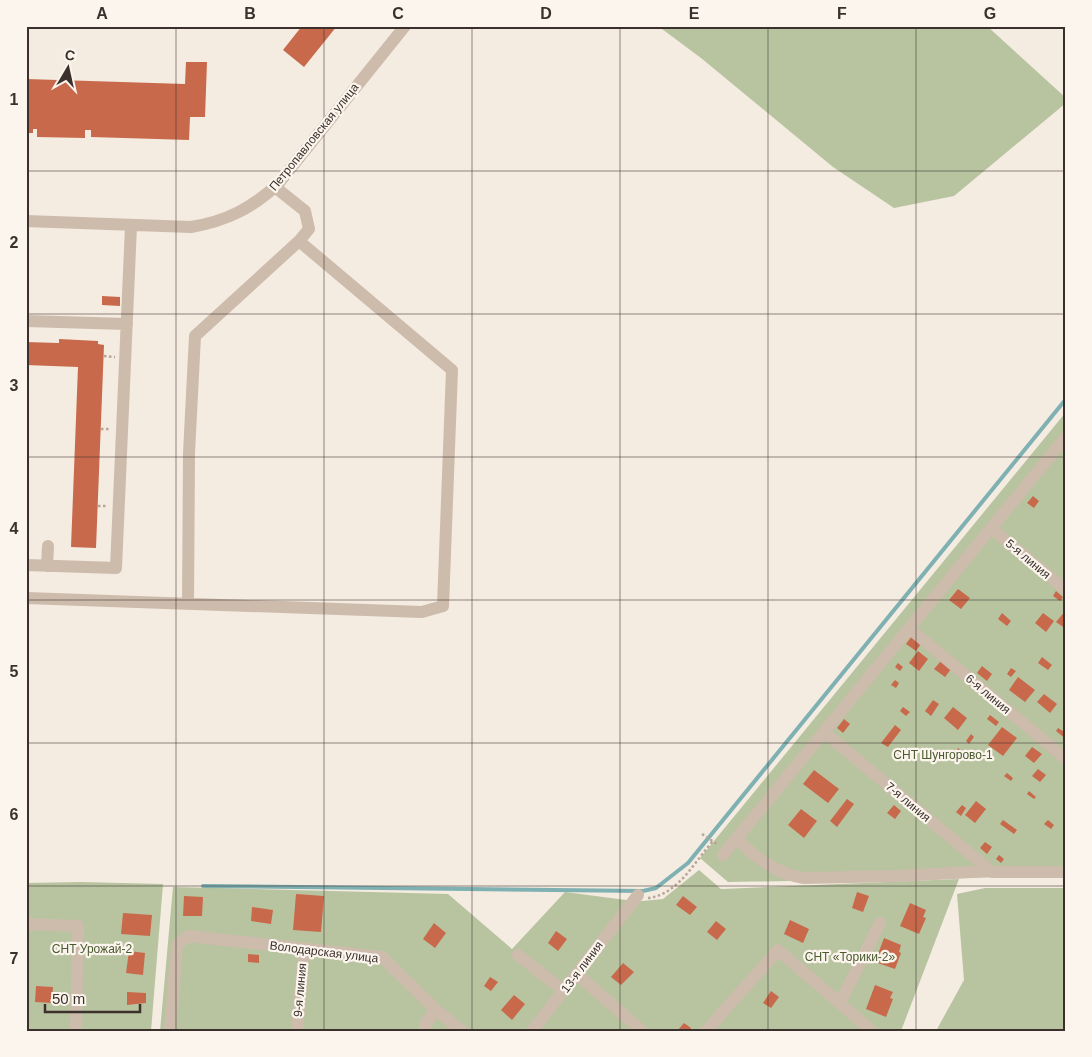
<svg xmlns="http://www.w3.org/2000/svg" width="1092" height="1057" viewBox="0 0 1092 1057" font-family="Helvetica,sans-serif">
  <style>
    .green { fill: #b8c4a0 }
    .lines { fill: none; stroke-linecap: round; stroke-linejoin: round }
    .stream { stroke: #7fb0b2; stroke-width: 4 }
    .building { fill: #c8694b }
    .path { stroke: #b9a596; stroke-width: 2.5; stroke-dasharray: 2.5 2.5; stroke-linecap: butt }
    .minor { stroke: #cdbbac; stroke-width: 12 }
    .grid { fill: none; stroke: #3b302b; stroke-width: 1; stroke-opacity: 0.55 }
    .labels { text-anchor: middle; stroke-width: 4.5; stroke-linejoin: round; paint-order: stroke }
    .street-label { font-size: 12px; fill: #3b302b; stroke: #fbf5ee }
    .park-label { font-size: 12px; fill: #4a5a2e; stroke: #fbf5ee }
    .neatline { fill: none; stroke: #3b302b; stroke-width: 2 }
    .grid-label { font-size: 16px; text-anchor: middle; font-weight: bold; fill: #3b302b }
  </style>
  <rect width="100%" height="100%" fill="#f4ebe1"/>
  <path class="green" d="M 658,26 L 987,26 L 1066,98 L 1066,103 L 954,196 L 894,208 L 833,167 L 701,58 Z
    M 1066,412 L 1066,876 L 728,882 L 700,858 Z
    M 699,870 L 721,889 L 959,879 L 901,1031 L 160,1031 L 173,887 L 448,894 L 512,949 L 565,892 L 626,900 L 632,902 L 663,899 Z
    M 81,882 L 163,884 L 151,1031 L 26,1031 L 26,883 Z
    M 985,888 L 1066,888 L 1066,1031 L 936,1031 L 964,980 L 957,894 Z"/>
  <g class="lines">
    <path class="stream" d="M 203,886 L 643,891 L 656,888 L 688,863 L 1066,399"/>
  </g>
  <path class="building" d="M 302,26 L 337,26 L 304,67 L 283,50 Z
    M 186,62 L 207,62 L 205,117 L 190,117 L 189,140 L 91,137 L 91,130 L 85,130 L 85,138 L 37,137 L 37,129 L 33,129 L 33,133 L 26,133 L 26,79 L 185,84 Z
    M 102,296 L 120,297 L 120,306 L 102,305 Z
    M 59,339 L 98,341 L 98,344 L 104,345 L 96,548 L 71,547 L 78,367 L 26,365 L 26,342 L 59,343 Z
    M 1033,496 L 1039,501 L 1034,508 L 1027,503 Z
    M 958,589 L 970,598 L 961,609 L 949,600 Z
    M 1056,591 L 1063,597 L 1060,601 L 1053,596 Z
    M 1066,610 L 1066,629 L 1056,622 Z
    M 1002,613 L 1011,621 L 1007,626 L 998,619 Z
    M 1043,613 L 1054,621 L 1046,632 L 1035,623 Z
    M 912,636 L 921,644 L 916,651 L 906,644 Z
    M 918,651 L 928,659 L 919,671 L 909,663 Z
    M 1042,657 L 1052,665 L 1048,670 L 1038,663 Z
    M 941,661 L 951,669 L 945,677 L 934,669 Z
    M 898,663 L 903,667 L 900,671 L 895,667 Z
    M 982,666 L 992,674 L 987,681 L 977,673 Z
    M 1011,668 L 1016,671 L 1011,677 L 1007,674 Z
    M 1018,677 L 1035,690 L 1025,702 L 1009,690 Z
    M 895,680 L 899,683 L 896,688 L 891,685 Z
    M 1044,694 L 1057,704 L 1050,713 L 1037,702 Z
    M 933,700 L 939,704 L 931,716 L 925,711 Z
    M 903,707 L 910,712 L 906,716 L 900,711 Z
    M 953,707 L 967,718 L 958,730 L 944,718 Z
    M 990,715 L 999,722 L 996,726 L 987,719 Z
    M 844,719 L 850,724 L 843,733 L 837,728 Z
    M 895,725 L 901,730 L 888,747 L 881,743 Z
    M 1002,727 L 1017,738 L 1003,756 L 988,745 Z
    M 1058,728 L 1066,733 L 1066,739 L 1056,731 Z
    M 971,734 L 974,737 L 969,744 L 966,741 Z
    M 1032,747 L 1042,754 L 1034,763 L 1025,756 Z
    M 958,748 L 964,753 L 961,757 L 955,752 Z
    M 1038,769 L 1046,775 L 1040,782 L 1032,776 Z
    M 814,770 L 839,789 L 828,803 L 803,784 Z
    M 1007,773 L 1013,778 L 1011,781 L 1004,776 Z
    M 1029,791 L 1036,797 L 1034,799 L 1027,794 Z
    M 847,799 L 854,804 L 837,827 L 830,821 Z
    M 976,801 L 986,809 L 975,823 L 965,815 Z
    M 894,805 L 901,811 L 895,819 L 887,813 Z
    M 962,805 L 966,808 L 961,816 L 956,812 Z
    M 801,809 L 817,821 L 804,838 L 788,825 Z
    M 1003,820 L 1017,830 L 1014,834 L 1000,824 Z
    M 1048,820 L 1054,825 L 1051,829 L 1044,824 Z
    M 985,842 L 992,847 L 987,854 L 980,848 Z
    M 999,855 L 1004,859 L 1001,863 L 996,859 Z
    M 857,892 L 869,896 L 863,912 L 852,908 Z
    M 296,894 L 324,896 L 321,932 L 293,930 Z
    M 184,896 L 203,897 L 202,916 L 183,916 Z
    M 683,896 L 697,907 L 690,915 L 676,905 Z
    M 910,903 L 926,910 L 923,917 L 926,918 L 919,934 L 900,926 Z
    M 252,907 L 273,910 L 271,924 L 251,921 Z
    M 123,913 L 152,915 L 150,936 L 121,934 Z
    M 790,920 L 809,929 L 803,943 L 784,934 Z
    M 716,921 L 726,929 L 717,940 L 707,932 Z
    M 434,923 L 446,933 L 435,948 L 423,939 Z
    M 556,931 L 567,939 L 558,951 L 548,943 Z
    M 884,938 L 901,945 L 899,952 L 901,953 L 895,969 L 875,962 Z
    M 129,951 L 145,953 L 143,975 L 126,973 Z
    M 248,954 L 259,955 L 259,963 L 248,962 Z
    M 623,963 L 634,972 L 621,985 L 611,977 Z
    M 490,977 L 498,982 L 491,991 L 484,986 Z
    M 875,985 L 893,992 L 890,998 L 893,999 L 886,1017 L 866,1009 Z
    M 36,986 L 53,987 L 52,1003 L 35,1002 Z
    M 771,991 L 779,997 L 771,1008 L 763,1003 Z
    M 127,992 L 146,993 L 146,1003 L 127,1005 Z
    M 514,995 L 525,1004 L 512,1020 L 501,1010 Z
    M 684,1023 L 691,1028 L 690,1031 L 677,1031 Z"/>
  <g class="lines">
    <path class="path" d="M 104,356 L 115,357
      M 101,429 L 110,429
      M 98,506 L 107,506
      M 702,834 L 717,844
      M 648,898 C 678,895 695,861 713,841
      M 919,1031 L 924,1031"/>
    <path class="minor" d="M 275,187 L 305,211 L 309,229 L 299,241
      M 26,221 L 191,227 C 227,221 252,208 278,184 L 405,26
      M 26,321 L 127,324
      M 991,528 L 1066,590
      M 26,565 L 116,568 L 131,226
      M 47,566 L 48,546
      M 26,598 L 422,612 L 443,606 L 452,370 L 299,241 L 195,336 L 189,453 L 188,604
      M 909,628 L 1066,759
      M 824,732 L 992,872 L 1066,872
      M 737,839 C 756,858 777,874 804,878 L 898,876 L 990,871
      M 723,855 L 1066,437
      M 26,924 L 78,926 L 76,1031
      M 518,955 L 564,991
      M 577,974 L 642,1031
      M 840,1003 L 880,923
      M 170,1031 L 177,945 L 188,936 L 382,957 L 436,1010 L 462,1031
      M 297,1031 L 304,949
      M 425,1031 L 425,1024 L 436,1010
      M 532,1031 L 638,895
      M 706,1031 L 778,950 L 872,1031"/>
  </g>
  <path class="grid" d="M 176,26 L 176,1031M 324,26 L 324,1031M 472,26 L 472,1031M 620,26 L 620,1031M 768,26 L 768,1031M 916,26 L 916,1031M 26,171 L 1066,171M 26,314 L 1066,314M 26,457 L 1066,457M 26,600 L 1066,600M 26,743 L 1066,743M 26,886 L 1066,886"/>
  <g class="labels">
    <g class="street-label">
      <text transform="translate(314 137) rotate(-51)" y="4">Петропавловская улица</text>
      <text transform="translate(1028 559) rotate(40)" y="4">5-я линия</text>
      <text transform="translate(988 694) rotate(40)" y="4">6-я линия</text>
      <text transform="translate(908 802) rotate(40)" y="4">7-я линия</text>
      <text transform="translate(324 952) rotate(7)" y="4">Володарская улица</text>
      <text transform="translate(582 967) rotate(-53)" y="4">13-я линия</text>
      <text transform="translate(300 990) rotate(-85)" y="4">9-я линия</text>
    </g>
    <g class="park-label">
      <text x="943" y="759">СНТ Шунгорово-1</text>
      <text x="92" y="953">СНТ Урожай-2</text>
      <text x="850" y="961">СНТ «Торики-2»</text>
    </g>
  </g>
  <rect width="1092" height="1057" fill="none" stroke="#fbf5ee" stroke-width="55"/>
  <g transform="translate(68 68) rotate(9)" stroke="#fbf5ee" stroke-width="4" paint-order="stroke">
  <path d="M0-4L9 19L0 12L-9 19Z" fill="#3b302b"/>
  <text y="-8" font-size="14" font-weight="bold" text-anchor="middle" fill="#3b302b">С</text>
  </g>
  <path d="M45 1004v8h95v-8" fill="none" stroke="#3b302b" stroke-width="2.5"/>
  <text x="52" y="1004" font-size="15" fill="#3b302b" stroke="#fbf5ee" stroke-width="4" paint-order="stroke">50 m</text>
  <rect x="28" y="28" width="1036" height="1002" class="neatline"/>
  <g class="grid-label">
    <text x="102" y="19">A</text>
    <text x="250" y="19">B</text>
    <text x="398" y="19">C</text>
    <text x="546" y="19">D</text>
    <text x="694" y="19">E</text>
    <text x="842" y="19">F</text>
    <text x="990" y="19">G</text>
    <text x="14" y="105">1</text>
    <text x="14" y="248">2</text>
    <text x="14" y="391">3</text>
    <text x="14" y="534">4</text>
    <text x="14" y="677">5</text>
    <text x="14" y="820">6</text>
    <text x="14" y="964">7</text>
  </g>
</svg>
